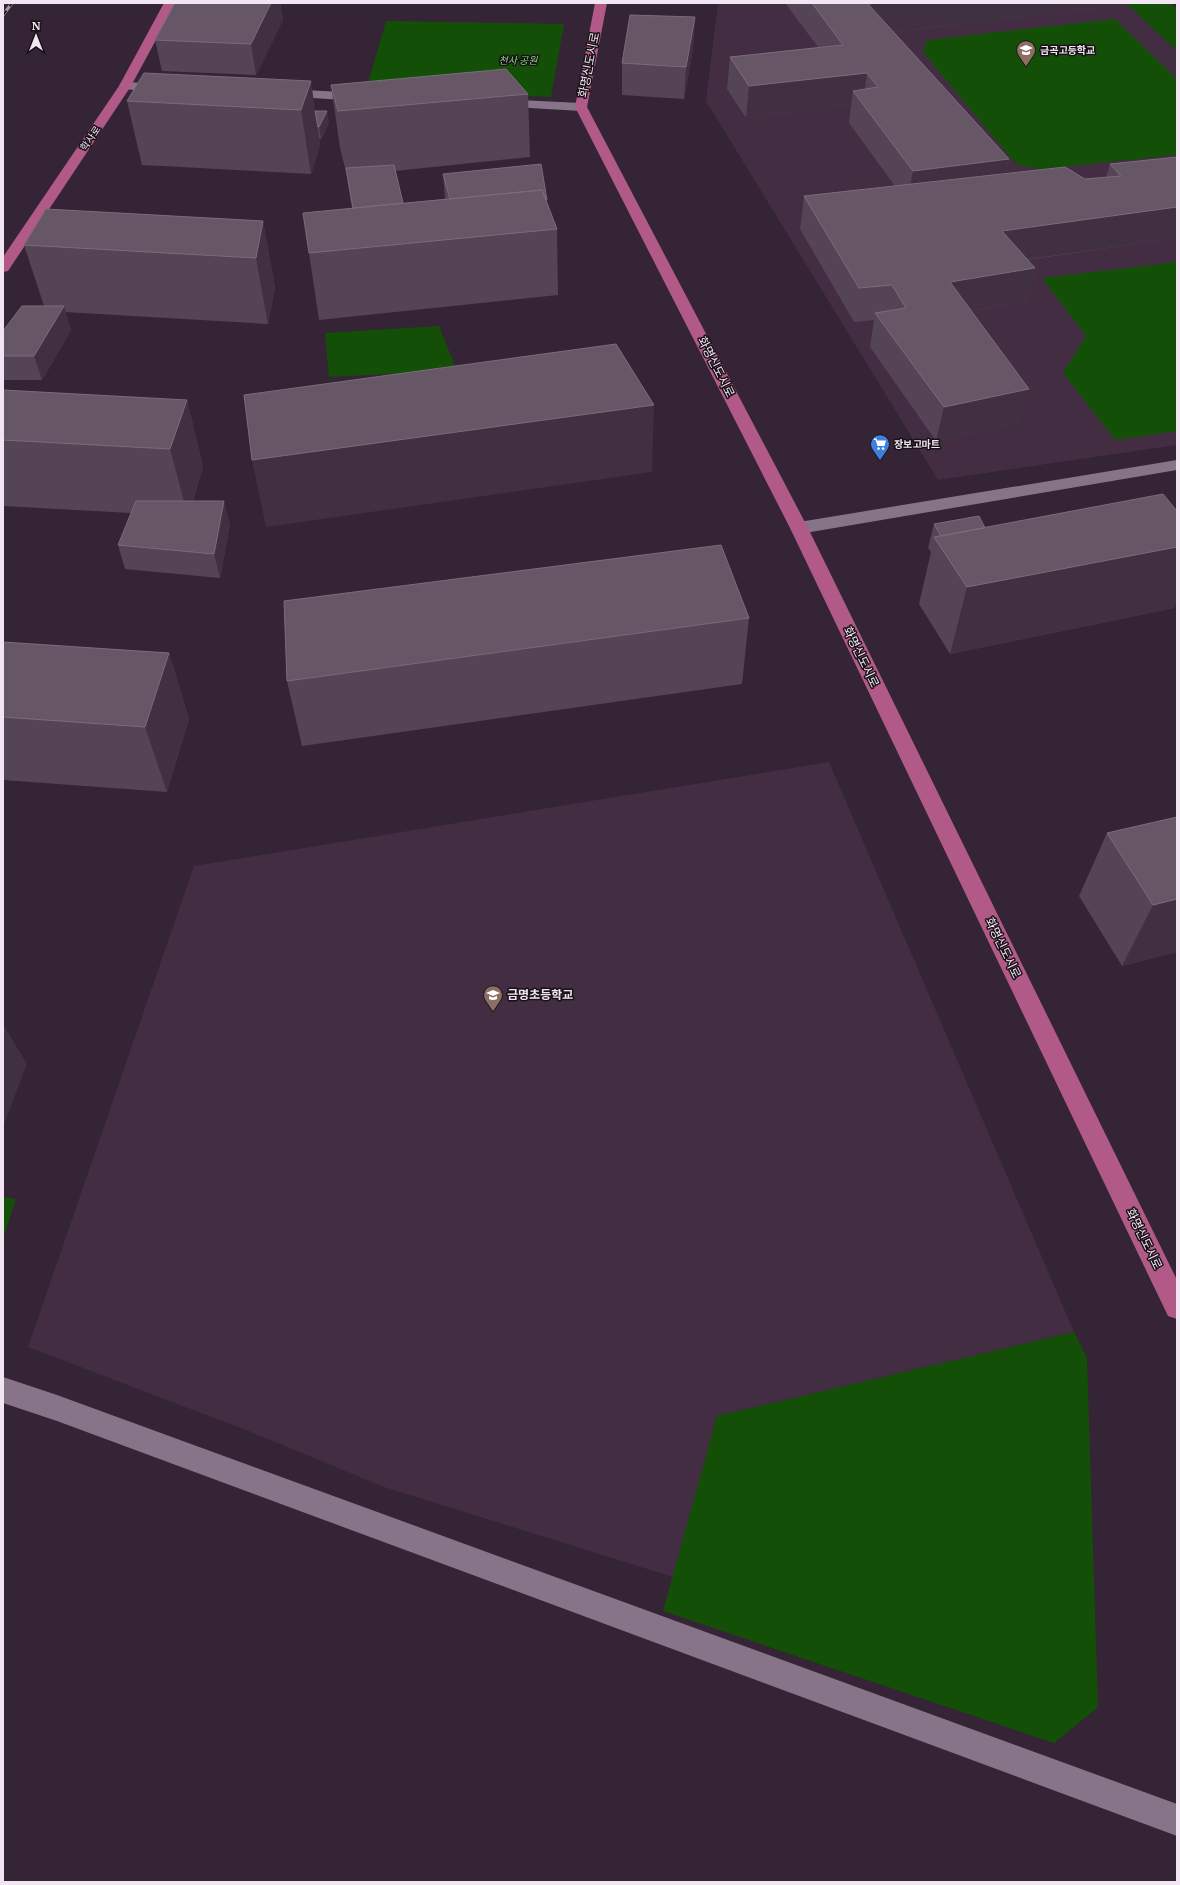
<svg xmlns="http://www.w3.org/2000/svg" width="1180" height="1885" viewBox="0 0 1180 1885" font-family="Merriweather,'Noto Sans KR',serif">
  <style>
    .built { fill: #422d43 }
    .green { fill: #144f08 }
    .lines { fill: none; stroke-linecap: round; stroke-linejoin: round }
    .minor { fill: #877488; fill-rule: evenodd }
    .major { fill: #b25a87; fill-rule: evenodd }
    .rail-casing { stroke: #a597a5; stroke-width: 3 }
    .rail { stroke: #181118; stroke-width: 2; stroke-dasharray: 5.5; stroke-linecap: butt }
    .wall { fill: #545 }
    .shaded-wall { fill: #413041 }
    .building { fill: #665666; stroke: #7b6c7b }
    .labels { text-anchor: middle; stroke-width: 3; stroke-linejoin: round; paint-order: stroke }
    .far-poi-label { font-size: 10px; font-weight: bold; fill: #f1e6f1; stroke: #181118; text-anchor: start }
    .far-park-label { font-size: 10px; font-style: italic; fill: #88dd79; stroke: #181118 }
    .far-street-label { font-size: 10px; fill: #f1e6f1; stroke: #181118 }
    .street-label { font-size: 12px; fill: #f1e6f1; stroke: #181118 }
    .poi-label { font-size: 12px; font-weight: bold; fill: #f1e6f1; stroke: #181118; text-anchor: start }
  </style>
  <rect width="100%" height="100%" fill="#352435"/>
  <path class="built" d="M 718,3 L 1126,3 L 1177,51 L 1177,445 L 938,480 L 706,101 Z
    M 829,762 L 1074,1332 L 717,1416 L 673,1577 L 384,1487 L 251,1432 L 28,1347 L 194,866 Z"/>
  <path class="green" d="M 1126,3 L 1170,3 L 1177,9 L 1177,51 Z
    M 1115,19 L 1177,79 L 1177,155 L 1039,169 L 1016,164 L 923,52 L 927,40 Z
    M 386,21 L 564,24 L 551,97 L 366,90 Z
    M 1177,262 L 1177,431 L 1115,440 L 1063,373 L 1086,336 L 1042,278 Z
    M 439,326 L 457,371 L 329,377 L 325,333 Z
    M 3,1197 L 16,1199 L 3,1239 Z
    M 1074,1332 L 1087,1358 L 1098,1707 L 1054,1743 L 663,1611 L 717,1416 Z"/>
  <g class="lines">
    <path class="minor" d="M 125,82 L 166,84 L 171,85 L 172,88 L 171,91 L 166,92 L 121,89 L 119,86 L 121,83 Z
      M 283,89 L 362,93 L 367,94 L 368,97 L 367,100 L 362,101 L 278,96 L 277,93 L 278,90 Z
      M 498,99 L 581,103 L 586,104 L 587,107 L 586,110 L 581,111 L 493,106 L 492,103 L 493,100 Z
      M 1177,460 L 1177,470 L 799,534 L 793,532 L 790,528 L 793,524 L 799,522 Z
      M 3,1377 L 57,1395 L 1177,1804 L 1177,1836 L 57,1421 L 3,1403 Z"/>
    <path class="major" d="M 164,3 L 176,3 L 131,86 L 10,268 L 8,271 L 3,272 L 3,257 L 119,86 Z
      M 595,3 L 607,3 L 587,107 L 808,528 L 1177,1280 L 1177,1319 L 1168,1316 L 790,528 L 575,107 Z"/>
    <g class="rail-casing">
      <path id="rail" d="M 3,15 L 12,3"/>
    </g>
    <use href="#rail" class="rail"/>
  </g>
  <path class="wall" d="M 175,3 L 280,3 L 283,20 L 256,75 L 162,71 L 155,40 Z
    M 785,3 L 1100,3 L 1099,9 L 894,32 L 1009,159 L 1006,173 L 1085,179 L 1106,177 L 1110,164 L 1177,157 L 1177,238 L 1027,260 L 1035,268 L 1027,302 L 971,311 L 1020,423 L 936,441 L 870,347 L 874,320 L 854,322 L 800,229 L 804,196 L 895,186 L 849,123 L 851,106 L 746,118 L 727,89 L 730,57 L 818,47 Z
    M 695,17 L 693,48 L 684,99 L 622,95 L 622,63 Z
    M 144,73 L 315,111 L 329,123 L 321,139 L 319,139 L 320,145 L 311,174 L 142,165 L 127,101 Z
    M 331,85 L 528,94 L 530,157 L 395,171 L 403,203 L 445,199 L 443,174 L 547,200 L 547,203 L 557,229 L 558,295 L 319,320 L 309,253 L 352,208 L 346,172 L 340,148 Z
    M 263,221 L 275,287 L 268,324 L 65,312 L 71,330 L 42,380 L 3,380 L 3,331 L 44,306 L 24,245 Z
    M 3,390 L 187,400 L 203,467 L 193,501 L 230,524 L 220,578 L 125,569 L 118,545 L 131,513 L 3,506 Z
    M 934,524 L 985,528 L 1174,608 L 950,654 L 919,604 L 931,552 L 928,548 Z
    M 749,618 L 742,684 L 302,746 L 287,681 Z
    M 3,642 L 169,653 L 189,719 L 167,792 L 3,780 Z
    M 1177,817 L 1177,952 L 1122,966 L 1079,896 L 1107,833 Z"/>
  <path class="shaded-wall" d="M 271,3 L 280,3 L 283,20 L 256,75 L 251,44 Z
    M 879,3 L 1100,3 L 1099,9 L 864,35 L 868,4 Z
    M 695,17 L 693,48 L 684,99 L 686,67 Z
    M 867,73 L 863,103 L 853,91 L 851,106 L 746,118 L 749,86 Z
    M 311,81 L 320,145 L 311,174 L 301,110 Z
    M 327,111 L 329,123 L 321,139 L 319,127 Z
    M 1009,159 L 1002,191 L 907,203 L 913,171 Z
    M 1177,207 L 1177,238 L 994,264 L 1002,231 Z
    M 263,221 L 275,287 L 268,324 L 256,258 Z
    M 1035,268 L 1027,302 L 943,315 L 950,282 Z
    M 64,306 L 71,330 L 42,380 L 34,356 Z
    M 1029,389 L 1020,423 L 936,441 L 944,407 Z
    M 187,400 L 203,467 L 188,516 L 170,449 Z
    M 654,405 L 652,472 L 266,527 L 252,460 Z
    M 224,501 L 230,524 L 220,578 L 214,554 Z
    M 1177,547 L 1177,602 L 1174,608 L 950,654 L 967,587 Z
    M 169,653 L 189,719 L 167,792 L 145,727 Z
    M 1177,899 L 1177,952 L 1122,966 L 1153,905 Z
    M 3,1024 L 27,1064 L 3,1127 Z"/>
  <path class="building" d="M 175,3 L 271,3 L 251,44 L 155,40 Z
    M 812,3 L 879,3 L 868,4 L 1009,159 L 913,171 L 853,91 L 878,87 L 867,73 L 749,86 L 730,57 L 843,45 Z
    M 630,15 L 695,17 L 686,67 L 622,63 Z
    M 506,69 L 528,94 L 338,111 L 331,85 Z
    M 144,73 L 311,81 L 301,110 L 127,101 Z
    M 315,111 L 327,111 L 319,127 L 318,127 Z
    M 1177,157 L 1177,207 L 1002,231 L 1035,268 L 950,282 L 1029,389 L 944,407 L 875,313 L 906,308 L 892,285 L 859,288 L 804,196 L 1065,167 L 1085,179 L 1121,176 L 1110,164 Z
    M 541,164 L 547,200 L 546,200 L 542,190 L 450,199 L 443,174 Z
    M 394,165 L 403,203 L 353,208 L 346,168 Z
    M 542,190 L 557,229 L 309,253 L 303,213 Z
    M 46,209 L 263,221 L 256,258 L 24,245 Z
    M 22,306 L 64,306 L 34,356 L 3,356 L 3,331 Z
    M 616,344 L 654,405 L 252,460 L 244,395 Z
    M 3,390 L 187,400 L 170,449 L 3,440 Z
    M 1163,494 L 1177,511 L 1177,547 L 967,587 L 934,537 Z
    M 136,501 L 224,501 L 214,554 L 118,545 Z
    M 979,516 L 985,528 L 941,536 L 934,524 Z
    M 721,545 L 749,618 L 287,681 L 284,601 Z
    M 3,642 L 169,653 L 145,727 L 3,717 Z
    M 1177,817 L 1177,899 L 1153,905 L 1107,833 Z"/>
  <defs>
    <g id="school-pin" transform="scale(1)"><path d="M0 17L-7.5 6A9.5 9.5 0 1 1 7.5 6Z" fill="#8d6e63" stroke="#181118"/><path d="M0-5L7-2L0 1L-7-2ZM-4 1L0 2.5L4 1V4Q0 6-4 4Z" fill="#fff"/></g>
    <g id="supermarket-pin" transform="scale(1)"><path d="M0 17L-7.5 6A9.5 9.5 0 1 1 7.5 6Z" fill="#3f7fe0" stroke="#181118"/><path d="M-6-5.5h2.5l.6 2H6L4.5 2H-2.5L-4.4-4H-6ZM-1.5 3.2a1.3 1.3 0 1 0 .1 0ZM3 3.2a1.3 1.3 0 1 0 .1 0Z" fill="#fff"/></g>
  </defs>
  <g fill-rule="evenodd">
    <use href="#school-pin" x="1026" y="50"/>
    <use href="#supermarket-pin" x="880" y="444"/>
    <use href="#school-pin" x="493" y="995"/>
  </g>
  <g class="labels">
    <g class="far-poi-label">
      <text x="1040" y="54">금곡고등학교</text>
      <text x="894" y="448">장보고마트</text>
    </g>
    <g class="far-park-label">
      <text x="518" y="64">천사 공원</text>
    </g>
    <g class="far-street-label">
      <text transform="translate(90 138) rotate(-56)" y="4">학사로</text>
    </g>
    <g class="street-label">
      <text transform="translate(589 65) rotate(-79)" y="4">화명신도시로</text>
      <text transform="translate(716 367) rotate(63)" y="4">화명신도시로</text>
      <text transform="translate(861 657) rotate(64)" y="4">화명신도시로</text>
      <text transform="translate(1003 948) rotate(64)" y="4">화명신도시로</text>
      <text transform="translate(1144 1239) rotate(64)" y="4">화명신도시로</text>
    </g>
    <g class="poi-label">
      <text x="507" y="999">금명초등학교</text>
    </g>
  </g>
  <rect width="1180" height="1885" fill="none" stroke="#f1e6f1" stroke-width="8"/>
  <g transform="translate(36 36)" stroke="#181118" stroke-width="3" paint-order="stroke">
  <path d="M0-3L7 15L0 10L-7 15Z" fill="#f1e6f1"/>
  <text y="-6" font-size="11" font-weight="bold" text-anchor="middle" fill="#f1e6f1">N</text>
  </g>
</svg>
